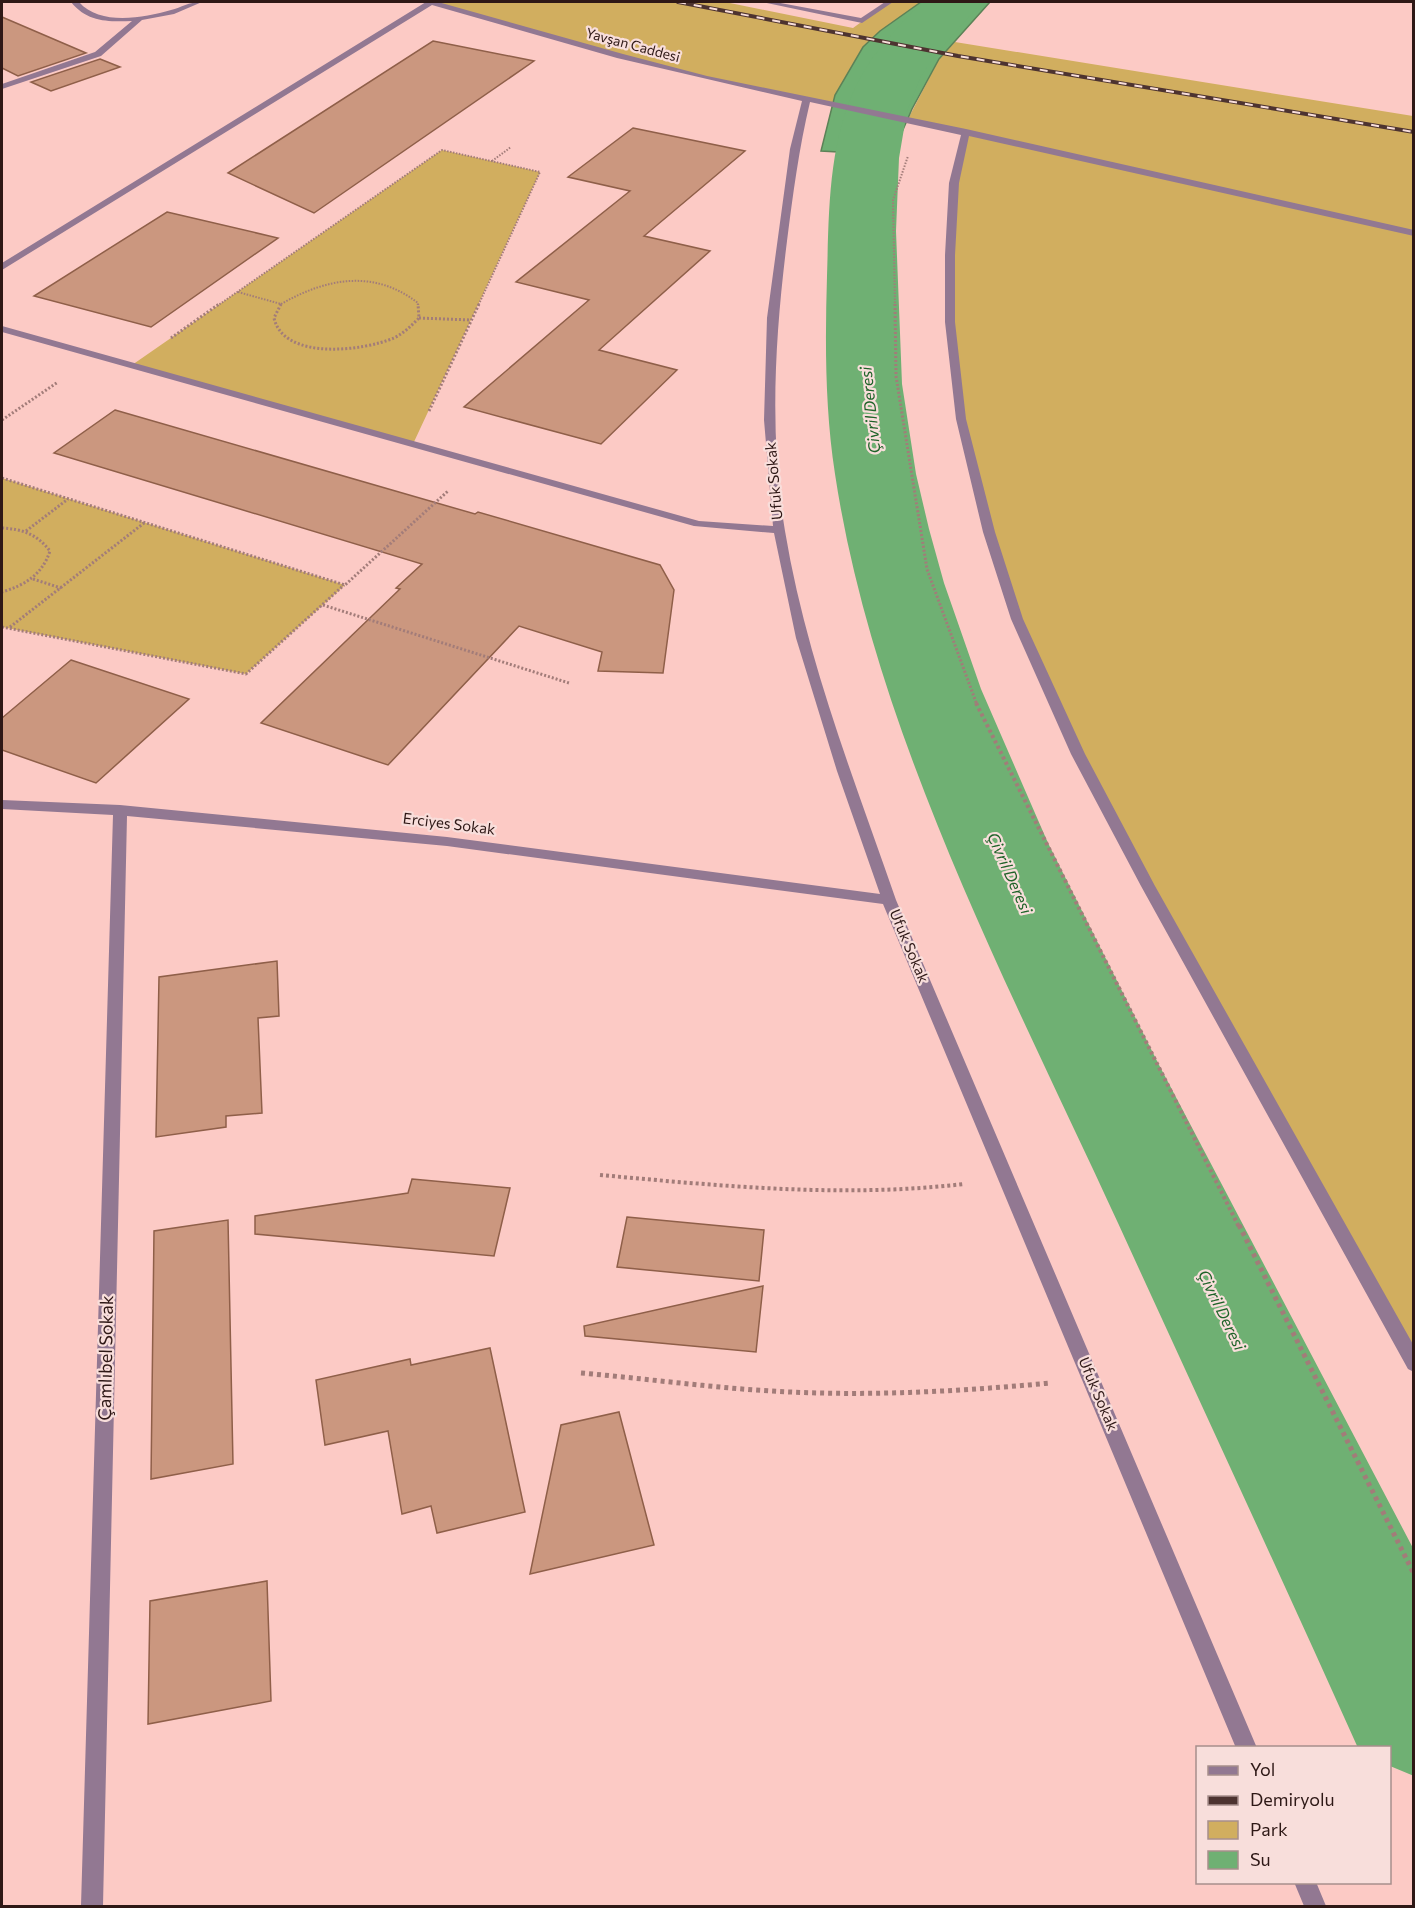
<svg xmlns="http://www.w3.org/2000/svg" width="1415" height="1908" viewBox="0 0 1415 1908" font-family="Commissioner,sans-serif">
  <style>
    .green { fill: #d1ae5f }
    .water { fill: #6fb073; stroke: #5c8257; stroke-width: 1.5 }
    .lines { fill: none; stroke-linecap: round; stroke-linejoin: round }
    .river { fill: #6fb073; fill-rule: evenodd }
    .building { fill: #cb977f; stroke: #8f5f49; stroke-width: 1.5 }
    .path-far3 { stroke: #a27c79; stroke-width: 2; stroke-dasharray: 1.5 1.5; stroke-linecap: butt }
    .path-far2 { stroke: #a27c79; stroke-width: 3; stroke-dasharray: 2 2; stroke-linecap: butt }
    .path-far1 { stroke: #a27c79; stroke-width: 4; stroke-dasharray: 3 3; stroke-linecap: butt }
    .path { stroke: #a27c79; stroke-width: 5; stroke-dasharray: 4 4; stroke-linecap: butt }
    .minor { fill: #927892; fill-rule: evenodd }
    .rail-casing { stroke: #4d3330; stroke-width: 4 }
    .rail { stroke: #f8dedb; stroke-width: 2; stroke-dasharray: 8; stroke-linecap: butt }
    .labels { text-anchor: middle; stroke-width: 4.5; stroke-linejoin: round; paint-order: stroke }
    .far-street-label { font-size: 14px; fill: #2e1816; stroke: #f8dedb }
    .street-label { font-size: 15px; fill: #2e1816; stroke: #f8dedb }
    .water-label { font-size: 16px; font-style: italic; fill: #1f6329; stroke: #f8dedb }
    .near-street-label { font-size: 18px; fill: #2e1816; stroke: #f8dedb }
  </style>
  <rect width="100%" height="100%" fill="#fccac5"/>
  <path class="green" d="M 431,2 L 725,2 L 853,28 L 889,2 L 921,2 L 880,31 L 863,47 L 831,105 L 707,78 Z
    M 955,42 L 1413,116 L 1413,1364 L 1148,886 L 1017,619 L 961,419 L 950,322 L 954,183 L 966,133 L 907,121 L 939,59 Z
    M 442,150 L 540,172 L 413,444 L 132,365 Z
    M 2,478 L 345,585 L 246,674 L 2,627 Z"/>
  <path class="water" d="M 921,2 L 990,2 L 939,59 L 912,109 L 892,155 L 821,151 L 835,95 L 863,47 L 880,31 Z"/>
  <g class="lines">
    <path class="river" d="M 923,2 L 982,2 L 936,54 L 921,76 L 907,111 L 899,158 L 896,231 L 902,384 L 916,474 L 929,529 L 944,583 L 981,689 L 1048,843 L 1158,1063 L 1414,1550 L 1414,1776 L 1390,1766 L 1390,1748 L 1358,1748 C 1279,1572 1198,1398 1118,1223 C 1010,988 874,732 835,474 C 825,409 825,343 827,276 C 829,212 828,141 858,82 C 874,51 898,26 923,2 Z"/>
  </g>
  <path class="building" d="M 2,17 L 86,53 L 18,76 L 2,68 Z
    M 433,41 L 534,61 L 314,213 L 228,173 Z
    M 100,59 L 120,67 L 51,91 L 31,82 Z
    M 633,128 L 745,151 L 644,236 L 710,251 L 599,350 L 677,370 L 601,444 L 464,407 L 589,300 L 516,282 L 630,191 L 568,177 Z
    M 167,212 L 278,238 L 151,327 L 34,296 Z
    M 115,410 L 475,514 L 478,512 L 660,565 L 674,590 L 663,673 L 598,671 L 602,652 L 519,626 L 388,765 L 261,723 L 400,589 L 396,588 L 422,564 L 54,453 Z
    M 71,660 L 189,699 L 96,783 L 2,750 L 2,718 Z
    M 277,961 L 279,1016 L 258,1018 L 262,1113 L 226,1116 L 226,1127 L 156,1137 L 159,977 Z
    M 412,1179 L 510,1188 L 494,1256 L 255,1234 L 255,1216 L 408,1193 Z
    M 627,1217 L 764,1230 L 759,1281 L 617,1267 Z
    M 228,1220 L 233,1464 L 151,1479 L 154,1231 Z
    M 763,1286 L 756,1352 L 585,1336 L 584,1326 Z
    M 490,1348 L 525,1512 L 437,1533 L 431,1506 L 402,1514 L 388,1431 L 325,1445 L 316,1380 L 410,1359 L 411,1365 Z
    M 619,1412 L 654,1545 L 530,1574 L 561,1425 Z
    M 267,1581 L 271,1701 L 148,1724 L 150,1601 Z"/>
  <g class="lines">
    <path class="path-far3" d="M 492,161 L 511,147
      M 238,292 L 281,304
      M 281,304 C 327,278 374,269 418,303 L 418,306
      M 217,306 L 442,150 L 540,172 L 478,306
      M 895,306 L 893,200 L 908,156"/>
    <path class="path-far2" d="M 281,304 L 274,318 C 284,361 363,351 394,338 C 404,333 411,326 419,318 L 418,304
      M 895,304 L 896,376 L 927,569 L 977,705
      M 419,318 L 471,320
      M 171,338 L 219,304
      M 429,411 L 479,304
      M 2,420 L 58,382
      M 2,478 L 345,585 L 448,491
      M 2,528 C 22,529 37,534 50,551 C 42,575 25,585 2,592
      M 26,531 L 68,499
      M 33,579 L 61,588
      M 323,605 L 569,683
      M 2,627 L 246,674 L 344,585
      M 10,627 L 144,523"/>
    <path class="path-far1" d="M 976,703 L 1239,1227
      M 600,1175 C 722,1186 842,1198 964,1184"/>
    <path class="path" d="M 1239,1225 L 1414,1574
      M 581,1373 C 651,1379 720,1389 790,1392 C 877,1396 964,1391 1050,1383"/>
    <path class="minor" d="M 71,2 L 79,2 C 100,26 143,18 171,10 C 182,7 191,1 202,2 L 174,14 L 142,20 L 101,56 L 2,89 L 2,84 L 95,52 L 132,21 C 108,22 87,22 71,2 Z
      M 426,2 L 438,2 L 623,54 L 707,76 L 966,129 L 1414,230 L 1414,236 L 969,136 L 959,183 L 955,255 L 955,322 L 966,419 L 995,532 L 1023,619 L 1085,754 L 1155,886 L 1414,1346 L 1414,1372 L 1408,1369 L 1141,886 L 1071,754 L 1011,619 L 983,532 L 956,419 L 945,322 L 945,255 L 949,183 L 961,135 L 810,102 C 799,148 793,194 787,241 C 775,337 769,435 785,531 C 806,658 854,779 896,900 L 1257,1748 L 1236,1748 L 883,904 L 447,846 L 127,816 L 103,1906 L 81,1906 L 113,815 L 2,809 L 2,800 L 120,805 L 447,837 L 880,894 L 837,771 L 796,638 L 774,533 L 694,526 L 2,332 L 2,326 L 699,521 L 773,526 L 764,420 L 767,318 L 790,149 L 802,101 L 617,58 L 432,5 L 2,270 L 2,263 Z
      M 762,2 L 775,2 L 861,18 L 885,2 L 893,2 L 862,23 Z
      M 1294,1882 L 1316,1882 L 1326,1906 L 1304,1906 Z"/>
    <g class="rail-casing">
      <path id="rail" d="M 678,2 L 958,56 L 1414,132"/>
    </g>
    <use href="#rail" class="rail"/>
  </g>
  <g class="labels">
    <g class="far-street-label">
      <text transform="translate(633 45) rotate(15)" y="5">Yavşan Caddesi</text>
    </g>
    <g class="street-label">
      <text transform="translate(774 481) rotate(-95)" y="5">Ufuk Sokak</text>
      <text transform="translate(449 824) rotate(7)" y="5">Erciyes Sokak</text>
      <text transform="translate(909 946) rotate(67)" y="5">Ufuk Sokak</text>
      <text transform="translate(1098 1394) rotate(67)" y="5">Ufuk Sokak</text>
    </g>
    <g class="water-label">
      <text transform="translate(870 410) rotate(-96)" y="6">Çivril Deresi</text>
      <text transform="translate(1010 873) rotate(66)" y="6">Çivril Deresi</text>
      <text transform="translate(1222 1310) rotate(64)" y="6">Çivril Deresi</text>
    </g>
    <g class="near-street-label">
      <text transform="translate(106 1358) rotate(-89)" y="6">Çamlıbel Sokak</text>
    </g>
  </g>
  <rect width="1415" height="1908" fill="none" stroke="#2e1816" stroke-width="6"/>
  <rect x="1196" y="1746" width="195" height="138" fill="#f8dedb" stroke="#a78f8c" stroke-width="1.5"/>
  <rect x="1208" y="1766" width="30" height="9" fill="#927892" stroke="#a78f8c" stroke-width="1.5"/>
  <text x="1250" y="1776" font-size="18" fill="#2e1816">Yol</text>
  <rect x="1208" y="1796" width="30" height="9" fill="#4d3330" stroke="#a78f8c" stroke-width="1.5"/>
  <text x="1250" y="1806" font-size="18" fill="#2e1816">Demiryolu</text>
  <rect x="1208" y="1821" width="30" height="18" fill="#d1ae5f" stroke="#a78f8c" stroke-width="1.5"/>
  <text x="1250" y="1836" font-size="18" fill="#2e1816">Park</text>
  <rect x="1208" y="1851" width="30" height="18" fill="#6fb073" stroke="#a78f8c" stroke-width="1.5"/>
  <text x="1250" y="1866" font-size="18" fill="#2e1816">Su</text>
</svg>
